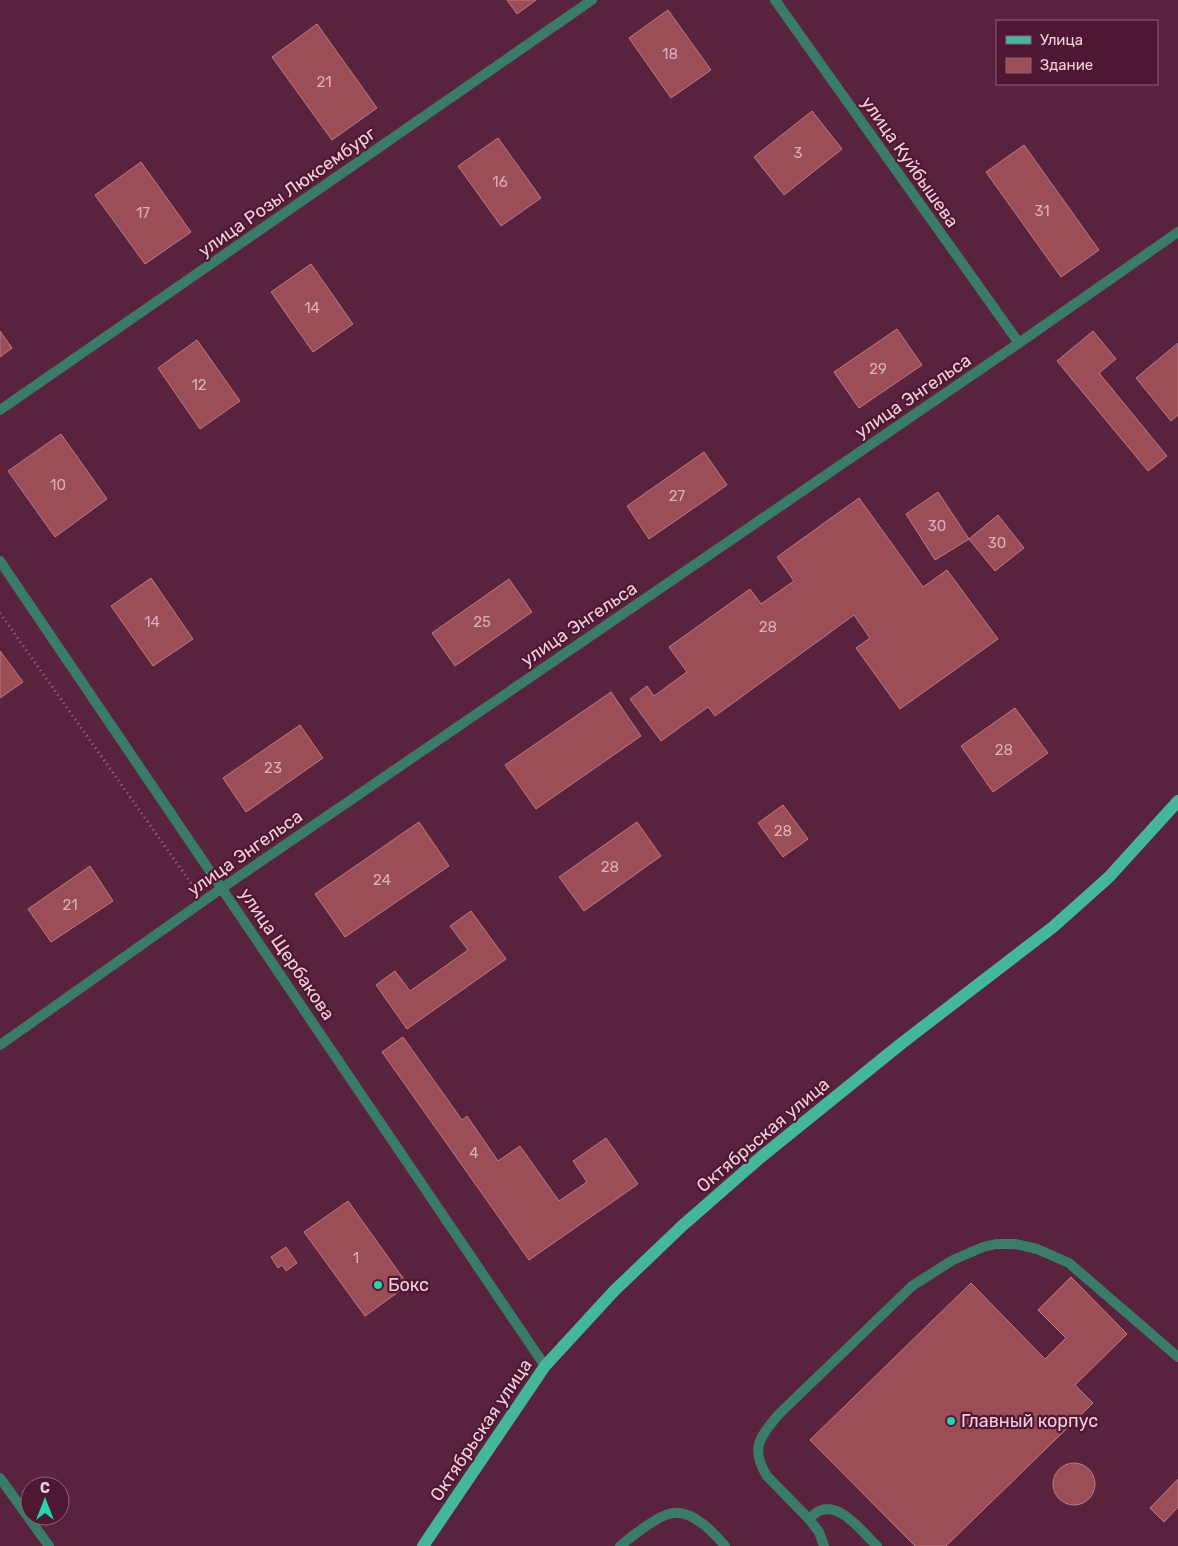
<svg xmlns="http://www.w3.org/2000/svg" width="1178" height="1546" viewBox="0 0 1178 1546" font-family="Rubik,sans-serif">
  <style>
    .building { fill: #9b4d58; stroke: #bf7a82 }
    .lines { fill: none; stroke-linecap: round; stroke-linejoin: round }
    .path { stroke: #a07186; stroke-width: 3; stroke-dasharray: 1 4; stroke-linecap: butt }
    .service { stroke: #3a7c69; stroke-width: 10 }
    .minor { stroke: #3a7c69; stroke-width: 10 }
    .primary { stroke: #45b799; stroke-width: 12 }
    .poi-dot { fill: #27d5ad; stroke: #4e1833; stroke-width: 2 }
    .labels { text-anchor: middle; stroke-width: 4.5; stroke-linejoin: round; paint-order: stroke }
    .number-label { font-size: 15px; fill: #dcaebb }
    .street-label { font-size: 18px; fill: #f2cedc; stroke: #4e1833 }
    .poi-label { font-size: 18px; fill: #f2cedc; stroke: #4e1833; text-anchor: start }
  </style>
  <rect width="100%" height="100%" fill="#59223d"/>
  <path class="building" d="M 507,0 L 536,0 L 517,14 Z
    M 668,10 L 711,70 L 671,98 L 629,38 Z
    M 317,24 L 377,108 L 332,140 L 272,57 Z
    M 812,111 L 842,149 L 784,195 L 754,157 Z
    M 498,138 L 541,198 L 501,226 L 458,166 Z
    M 1024,145 L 1099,250 L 1061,277 L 986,172 Z
    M 141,162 L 191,232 L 145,264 L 95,195 Z
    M 311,264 L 353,324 L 313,352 L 271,292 Z
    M 897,329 L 922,365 L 859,408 L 834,372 Z
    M 0,331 L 12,348 L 0,357 Z
    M 1093,331 L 1116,359 L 1099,373 L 1167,456 L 1148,471 L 1057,361 Z
    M 197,340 L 240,401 L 200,429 L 158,368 Z
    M 1178,343 L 1178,415 L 1171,421 L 1136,378 Z
    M 61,434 L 107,499 L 55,537 L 8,471 Z
    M 704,452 L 727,485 L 649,539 L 627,506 Z
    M 938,492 L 969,539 L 935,560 L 906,514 Z
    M 859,498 L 923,587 L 947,570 L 998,639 L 900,709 L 856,648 L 870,638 L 854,615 L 715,716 L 708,707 L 661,741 L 630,699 L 647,686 L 654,696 L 687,672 L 669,647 L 750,589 L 761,604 L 794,581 L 777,557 Z
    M 998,515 L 1024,548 L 995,571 L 969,539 Z
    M 151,578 L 193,639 L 153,666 L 111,606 Z
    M 509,579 L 532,612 L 455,666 L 432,633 Z
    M 0,651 L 23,682 L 0,698 Z
    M 611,692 L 641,736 L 536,809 L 505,765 Z
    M 1015,708 L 1048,753 L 993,792 L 961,746 Z
    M 300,725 L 323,758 L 246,812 L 223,778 Z
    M 783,805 L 808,839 L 783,857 L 758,823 Z
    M 419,822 L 449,866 L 345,937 L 315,894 Z
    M 637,822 L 661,856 L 584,911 L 559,877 Z
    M 90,866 L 113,901 L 51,942 L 28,909 Z
    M 471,911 L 506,959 L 407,1029 L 376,985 L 395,971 L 410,991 L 468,950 L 450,926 Z
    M 403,1037 L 462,1120 L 467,1116 L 498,1161 L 520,1146 L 559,1201 L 587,1182 L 573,1161 L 606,1138 L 638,1184 L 529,1260 L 382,1052 Z
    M 348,1201 L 408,1285 L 365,1316 L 304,1232 Z
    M 286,1247 L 297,1263 L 286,1271 L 282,1265 L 278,1268 L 271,1257 Z
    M 1071,1277 L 1127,1334 L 1075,1385 L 1093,1403 L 946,1546 L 915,1546 L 810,1440 L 971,1283 L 1045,1359 L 1066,1338 L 1038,1310 Z
    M1053 1484a21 21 0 1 1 42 0a21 21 0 1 1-42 0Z
    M 1178,1479 L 1178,1507 L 1164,1522 L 1150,1508 Z"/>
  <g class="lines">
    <path class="path" d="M 0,613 L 193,886"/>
    <path class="service" d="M 809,1519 L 819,1532 L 824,1546
      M 620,1546 C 631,1537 660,1514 673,1513 C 694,1511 713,1532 725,1546
      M 877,1546 C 863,1533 840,1501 819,1511 C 815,1513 812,1516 809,1519 L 767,1476 C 749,1448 761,1436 779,1414 L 912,1286 L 953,1260 L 983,1247 L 996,1244 L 1015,1244 L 1037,1249 L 1069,1263 L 1178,1357"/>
    <path class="minor" d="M 775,0 L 1019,343
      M 0,410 L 592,0
      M 0,561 L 545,1366
      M 0,1045 L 222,888 L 1019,343 L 1178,232
      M 0,1478 L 49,1546"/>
    <path class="primary" d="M 423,1546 L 545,1366 L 614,1291 L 682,1226 L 761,1157 L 902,1043 L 1053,927 L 1109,877 L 1178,801"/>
  </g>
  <g class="poi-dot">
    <circle cx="378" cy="1285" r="5"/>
    <circle cx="951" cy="1421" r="5"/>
  </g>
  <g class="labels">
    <g class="number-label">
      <text x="670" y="59">18</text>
      <text x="324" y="87">21</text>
      <text x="798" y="158">3</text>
      <text x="500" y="187">16</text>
      <text x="1042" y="216">31</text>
      <text x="143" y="218">17</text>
      <text x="312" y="313">14</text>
      <text x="878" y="374">29</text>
      <text x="199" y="390">12</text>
      <text x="58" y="490">10</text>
      <text x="677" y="501">27</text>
      <text x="937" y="531">30</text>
      <text x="997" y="548">30</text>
      <text x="152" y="627">14</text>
      <text x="482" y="627">25</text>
      <text x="768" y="632">28</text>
      <text x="1004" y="755">28</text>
      <text x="273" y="773">23</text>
      <text x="783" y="836">28</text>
      <text x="610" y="872">28</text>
      <text x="382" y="885">24</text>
      <text x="70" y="910">21</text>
      <text x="474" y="1158">4</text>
      <text x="356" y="1263">1</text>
    </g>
    <g class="street-label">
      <text transform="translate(910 162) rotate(55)" y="6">улица Куйбышева</text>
      <text transform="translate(287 192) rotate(-35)" y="6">улица Розы Люксембург</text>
      <text transform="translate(913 396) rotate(-34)" y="6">улица Энгельса</text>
      <text transform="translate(579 624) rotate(-34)" y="6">улица Энгельса</text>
      <text transform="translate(245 853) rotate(-35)" y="6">улица Энгельса</text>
      <text transform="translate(287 954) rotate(56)" y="6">улица Щербакова</text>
      <text transform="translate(763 1135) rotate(-40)" y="6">Октябрьская улица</text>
      <text transform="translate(481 1430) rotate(-56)" y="6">Октябрьская улица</text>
    </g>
    <g class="poi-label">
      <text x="388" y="1291">Бокс</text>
      <text x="961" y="1427">Главный корпус</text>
    </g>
  </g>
  <rect x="996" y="20" width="162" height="65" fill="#4e1833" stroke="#906177"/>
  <rect x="1006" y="36" width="25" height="8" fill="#45b799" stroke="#906177"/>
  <text x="1040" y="45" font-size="15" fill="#f2cedc">Улица</text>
  <rect x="1006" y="58" width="25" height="15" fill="#9b4d58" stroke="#906177"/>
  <text x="1040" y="70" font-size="15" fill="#f2cedc">Здание</text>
  <g transform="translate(45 1501)"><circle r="24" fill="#4e1833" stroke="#906177"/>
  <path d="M0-4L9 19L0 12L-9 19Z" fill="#27d5ad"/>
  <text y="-8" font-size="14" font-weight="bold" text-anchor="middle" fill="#f2cedc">С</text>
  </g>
</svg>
